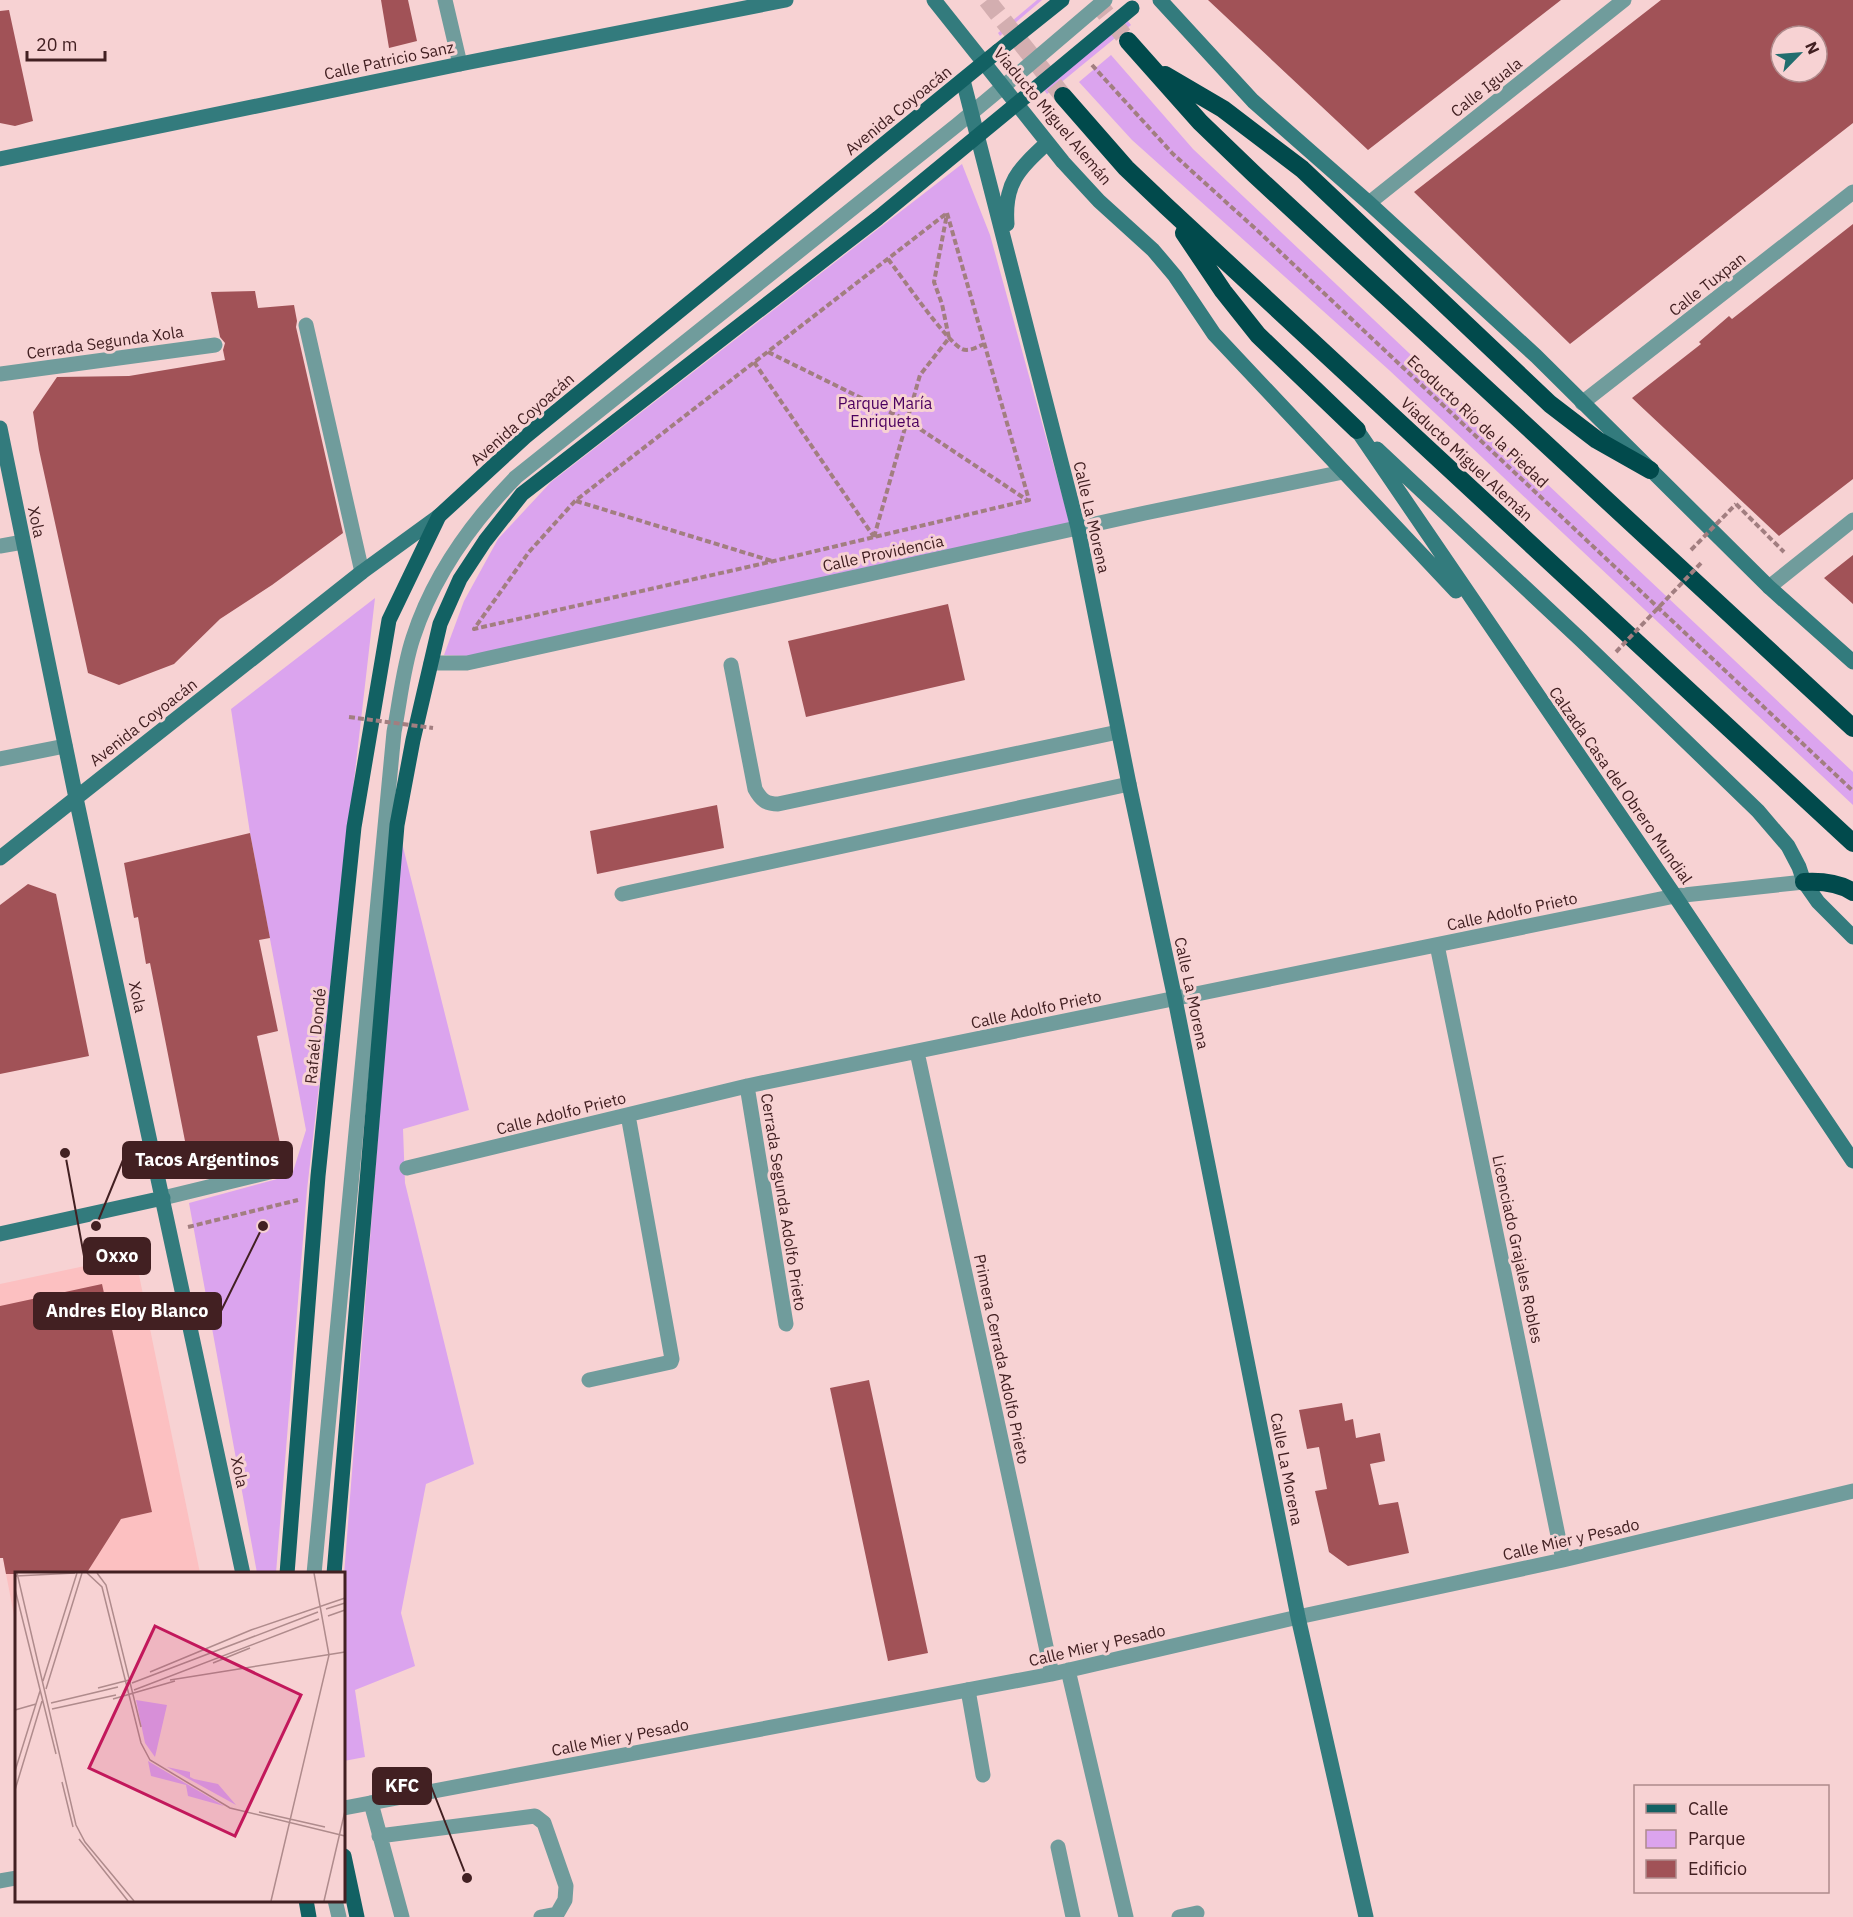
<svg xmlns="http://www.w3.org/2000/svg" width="1853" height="1917" viewBox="0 0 1853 1917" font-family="'IBM Plex Sans',sans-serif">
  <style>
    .built { fill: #fcc0c1 }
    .green { fill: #dba4ee }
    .building { fill: #a15257; fill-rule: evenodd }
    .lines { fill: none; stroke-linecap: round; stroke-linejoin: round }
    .highway-tunnel { stroke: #d3aeb0; stroke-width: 18; stroke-dasharray: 18 9; stroke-linecap: butt }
    .path { stroke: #a27e80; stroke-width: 4; stroke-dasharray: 6 3; stroke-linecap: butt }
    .lane { stroke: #709c9c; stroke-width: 15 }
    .street { stroke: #709c9c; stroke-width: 15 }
    .secondary { stroke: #337b7d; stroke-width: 15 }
    .primary { stroke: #126163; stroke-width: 15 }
    .highway { stroke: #014a4c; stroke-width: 18 }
    .path-bridge { stroke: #a27e80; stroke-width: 4; stroke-dasharray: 6 3; stroke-linecap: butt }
    .lane-bridge { stroke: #709c9c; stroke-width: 15 }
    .primary-bridge { stroke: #126163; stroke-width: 15 }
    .labels { text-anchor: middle; stroke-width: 6; stroke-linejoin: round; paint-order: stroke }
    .street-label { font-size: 16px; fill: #422022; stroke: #f7d2d3 }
    .park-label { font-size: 16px; fill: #4b005f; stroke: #f7d2d3 }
    .inset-road { fill: none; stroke: #af8b8c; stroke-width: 1.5 }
    .view { fill: #c2185b; fill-opacity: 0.15; stroke: #c2185b; stroke-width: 3 }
    .inset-edge { fill: none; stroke: #422022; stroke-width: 3 }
    .leader { fill: none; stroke: #422022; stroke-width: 2 }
    .callout-dot { fill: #422022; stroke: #f7d2d3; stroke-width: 2 }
    .callout { fill: #422022; stroke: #422022; stroke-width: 2 }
    .callout-label { font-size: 18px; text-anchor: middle; font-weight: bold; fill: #fff }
  </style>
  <rect width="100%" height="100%" fill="#f7d2d3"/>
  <path class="built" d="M 113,1260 L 139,1275 L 200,1573 L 16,1574 L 16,1626 L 3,1558 L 0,1558 L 0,1284 Z"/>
  <path class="green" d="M 1037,0 L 1042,0 L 1000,36 L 998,33 Z
    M 1127,20 L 1131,25 L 1047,94 L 1043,89 Z
    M 1111,55 L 1193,149 L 1463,404 L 1467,401 L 1479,412 L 1476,417 L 1853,772 L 1853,805 L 1389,370 L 1132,140 L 1079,82 Z
    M 962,164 L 990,235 L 1070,524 L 470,656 L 444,655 L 464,601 L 498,539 L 551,482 Z
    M 375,598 L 307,1190 L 276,1573 L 257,1573 L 189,1203 L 292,1175 L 306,1130 L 250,833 L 231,709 Z
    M 401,839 L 469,1110 L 403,1129 L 405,1183 L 474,1464 L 426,1484 L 401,1613 L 415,1666 L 355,1690 L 365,1757 L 344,1761 L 344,1575 Z"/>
  <path class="building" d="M 381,0 L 408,0 L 417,41 L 389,48 Z
    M 1208,0 L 1561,0 L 1368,150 Z
    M 1661,0 L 1853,0 L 1853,123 L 1570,344 L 1414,192 ZM 1781,36 L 1817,36 L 1817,72 L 1781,72 Z
    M 9,10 L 33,121 L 15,126 L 0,123 L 0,11 Z
    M 1853,224 L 1853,479 L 1779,536 L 1632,398 L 1701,344 L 1699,342 L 1729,316 L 1732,319 Z
    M 255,291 L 258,308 L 294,305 L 297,321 L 296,327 L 343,533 L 272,585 L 220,619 L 174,664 L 119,685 L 88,673 L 39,450 L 33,412 L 57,377 L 129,376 L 225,360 L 223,350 L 225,343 L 220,337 L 211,292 Z
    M 1853,555 L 1853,604 L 1824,578 Z
    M 948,604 L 965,680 L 806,717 L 788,641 Z
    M 717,805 L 724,848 L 597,874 L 590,831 Z
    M 250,833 L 270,938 L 259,940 L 278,1031 L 257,1036 L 281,1148 L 207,1165 L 185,1141 L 150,963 L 146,964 L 138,917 L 134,918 L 124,863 Z
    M 28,884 L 56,894 L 89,1056 L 0,1074 L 0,905 Z
    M 102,1284 L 152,1512 L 121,1519 L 86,1574 L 6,1574 L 3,1558 L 0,1558 L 0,1306 Z
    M 869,1380 L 928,1653 L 888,1661 L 830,1388 Z
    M 1342,1403 L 1345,1421 L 1353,1419 L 1356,1438 L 1380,1433 L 1385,1461 L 1370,1464 L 1379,1505 L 1398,1502 L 1409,1553 L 1348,1566 L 1329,1552 L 1315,1491 L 1327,1489 L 1319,1447 L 1307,1449 L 1299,1410 Z"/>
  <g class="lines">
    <path class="highway-tunnel" d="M 987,0 L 1063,96
      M 1095,0 L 1128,41"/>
    <path class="path" d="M 1092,65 L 1173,154 L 1259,232 L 1853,791
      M 947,213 L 1029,500 L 774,561 L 474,629 L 529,552 L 575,501 Z
      M 888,259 C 902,277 946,341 962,349 C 969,352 977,347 984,344
      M 768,352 L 908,421 L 1027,500
      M 754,362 L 874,537
      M 576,501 L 772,561
      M 1736,504 L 1784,552
      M 874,537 L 920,375 L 949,338 L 942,304 L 934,282 L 947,214
      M 188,1227 L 298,1200"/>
    <path class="lane" d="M 0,546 L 23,542
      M 731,665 L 755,789 C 761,800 766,804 778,804 L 1118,732
      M 622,894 L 1129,784
      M 163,1198 L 278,1170
      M 314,1574 L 394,732 C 400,701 403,668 413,638 C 433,576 471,523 516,477 L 957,125 L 1017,75
      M 968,1690 L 983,1775
      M 371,1803 L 402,1917
      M 379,1836 L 535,1816 L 544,1823 L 566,1886 L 565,1900 L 557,1914 L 541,1917
      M 1058,1847 L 1073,1917
      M 335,1900 L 339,1917
      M 1179,1917 L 1197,1913"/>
    <path class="street" d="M 445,0 L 460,64
      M 1369,203 L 1624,0
      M 306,325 L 362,572
      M 0,374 L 215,345
      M 1582,403 L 1853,192
      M 1769,587 L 1853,520
      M 431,663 L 467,663 L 1145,513 L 1343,472
      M 0,759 L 65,746
      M 1437,945 L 1563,1560
      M 917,1052 L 1052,1674
      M 747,1086 L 786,1324
      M 407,1168 L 747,1086 L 1675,896 L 1804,882
      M 589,1380 L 671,1362 L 672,1359 L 628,1115
      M 1068,1670 L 1126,1917
      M 344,1808 L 1052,1674 L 1298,1617 L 1563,1560 L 1853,1491
      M 0,1881 L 16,1878"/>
    <path class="secondary" d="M 934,0 L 1063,162 L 1099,201 L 1153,250 L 1175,276 L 1214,334 L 1456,591
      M 1160,0 L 1253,101 L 1369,203 L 1536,356 L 1769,587 L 1853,662
      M 963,80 L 1078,528 L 1129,784 L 1175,999 L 1298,1617 L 1366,1917
      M 0,159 L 460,64 L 786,0
      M 1007,224 C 1004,183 1018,170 1047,143
      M 0,428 L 76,798 L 243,1574
      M 1357,430 L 1675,896 L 1853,1161
      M 1377,449 L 1581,640 L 1758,811 L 1788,846 L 1799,867 L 1804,882 L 1818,902 L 1853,937
      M 0,858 L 362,572 L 439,516
      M 0,1234 L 163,1198"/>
    <path class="primary" d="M 287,1574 L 318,1176 L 354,827 L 389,620 L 439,516 L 525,437 L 998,51
      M 334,1574 L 397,825 L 413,740 L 440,624 L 460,579 L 485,541 L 522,494 L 878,218 L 1031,92
      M 344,1856 L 357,1917
      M 306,1900 L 309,1917"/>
    <path class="highway" d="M 1128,41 L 1200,122 L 1254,174 L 1853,728
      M 1165,75 L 1223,109 L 1302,169 L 1550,404 L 1597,440 L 1650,470
      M 1063,96 L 1126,168 L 1166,206 L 1853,843
      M 1184,233 L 1223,291 L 1258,335 L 1357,430
      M 1804,882 C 1821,881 1838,882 1853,892"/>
    <path class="path-bridge" d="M 1691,550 L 1736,504
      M 1616,652 L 1703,561
      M 349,717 L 433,728"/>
    <path class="lane-bridge" d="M 1017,75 L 1105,0"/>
    <path class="primary-bridge" d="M 998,51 L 1062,0
      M 1031,92 L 1132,8"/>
  </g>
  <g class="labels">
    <g class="street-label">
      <text transform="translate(389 60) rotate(-12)" y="6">Calle Patricio Sanz</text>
      <text transform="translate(1486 87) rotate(-38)" y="6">Calle Iguala</text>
      <text transform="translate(898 110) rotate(-39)" y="6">Avenida Coyoacán</text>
      <text transform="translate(1053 116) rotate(50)" y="6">Viaducto Miguel Alemán</text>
      <text transform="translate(1707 284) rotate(-38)" y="6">Calle Tuxpan</text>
      <text transform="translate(105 342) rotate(-8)" y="6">Cerrada Segunda Xola</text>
      <text transform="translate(522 419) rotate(-41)" y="6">Avenida Coyoacán</text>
      <text transform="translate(1478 421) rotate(43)" y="6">Ecoducto Río de la Piedad</text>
      <text transform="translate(1467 459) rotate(43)" y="6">Viaducto Miguel Alemán</text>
      <text transform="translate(1092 517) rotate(77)" y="6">Calle La Morena</text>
      <text transform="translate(37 522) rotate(78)" y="6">Xola</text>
      <text transform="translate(883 553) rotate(-12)" y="6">Calle Providencia</text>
      <text transform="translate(143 722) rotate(-38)" y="6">Avenida Coyoacán</text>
      <text transform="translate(1621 785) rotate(55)" y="6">Calzada Casa del Obrero Mundial</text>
      <text transform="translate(1512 911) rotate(-12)" y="6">Calle Adolfo Prieto</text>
      <text transform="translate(1192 993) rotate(78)" y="6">Calle La Morena</text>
      <text transform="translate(138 997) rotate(78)" y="6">Xola</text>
      <text transform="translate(1036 1009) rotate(-12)" y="6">Calle Adolfo Prieto</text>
      <text transform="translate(315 1036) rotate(-84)" y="6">Rafaél Dondé</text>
      <text transform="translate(561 1113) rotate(-14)" y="6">Calle Adolfo Prieto</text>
      <text transform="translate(784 1202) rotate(81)" y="6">Cerrada Segunda Adolfo Prieto</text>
      <text transform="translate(1518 1249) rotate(78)" y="6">Licenciado Grajales Robles</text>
      <text transform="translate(1002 1359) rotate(78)" y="6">Primera Cerrada Adolfo Prieto</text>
      <text transform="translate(1287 1469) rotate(79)" y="6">Calle La Morena</text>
      <text transform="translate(240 1472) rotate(78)" y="6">Xola</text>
      <text transform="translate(1571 1539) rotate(-13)" y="6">Calle Mier y Pesado</text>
      <text transform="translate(1097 1645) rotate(-13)" y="6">Calle Mier y Pesado</text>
      <text transform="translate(620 1737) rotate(-11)" y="6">Calle Mier y Pesado</text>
    </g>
    <g class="park-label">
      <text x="885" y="409">Parque María<tspan x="885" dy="18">Enriqueta</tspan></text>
    </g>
  </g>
  <g transform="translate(15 1572)">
    <rect width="330" height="330" fill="#f7d2d3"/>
    <path d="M 121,128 L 152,133 L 140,185 L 130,171 ZM 133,189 L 209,234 L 173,224 L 171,213 L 136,204 ZM 152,195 L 175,200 L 175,205 L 179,207 L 203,212 L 221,233 Z" fill="#dba4ee"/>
    <path class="inset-road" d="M 2,1 L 61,253 L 70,270 L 119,329M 72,1 L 87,15 L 126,171 L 135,188 L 215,236 L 330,264M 82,1 L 91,13 L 126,155M 1,4 L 60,1M 0,17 L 41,182M 311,37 L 330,31M 313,44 L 330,38M 198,91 L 235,76M 135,100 L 236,58 L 330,26M 155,108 L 330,80M 28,109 L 62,1M 117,111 L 303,40M 83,116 L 114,108M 31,117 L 67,1M 119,118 L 304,47M 98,127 L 160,109M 36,131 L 103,115M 37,137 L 101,123M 0,138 L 21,132M 0,199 L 25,119M 47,210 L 58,255M 0,218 L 27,129M 244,240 L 310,255M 64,267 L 113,329M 256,329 L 314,83 L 299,1M 309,329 L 330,239"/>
    <path class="view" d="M 140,54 L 286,123 L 220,264 L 74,196 Z"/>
    <rect width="330" height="330" class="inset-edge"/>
  </g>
  <path class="leader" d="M96 1226L123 1160M65 1153L84 1256M263 1226L221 1311M467 1878L431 1786"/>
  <g class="callout-dot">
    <circle cx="96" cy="1226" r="6"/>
    <circle cx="65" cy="1153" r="6"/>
    <circle cx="263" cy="1226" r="6"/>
    <circle cx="467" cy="1878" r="6"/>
  </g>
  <g class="callout">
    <rect x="123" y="1142" width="169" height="36" rx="6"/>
    <rect x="84" y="1238" width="66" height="36" rx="6"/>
    <rect x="34" y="1293" width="187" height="36" rx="6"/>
    <rect x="373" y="1768" width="58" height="36" rx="6"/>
  </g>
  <g class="callout-label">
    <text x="207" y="1166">Tacos Argentinos</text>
    <text x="117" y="1262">Oxxo</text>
    <text x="127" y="1317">Andres Eloy Blanco</text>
    <text x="402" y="1792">KFC</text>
  </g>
  <rect x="1634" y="1785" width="195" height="108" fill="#f7d2d3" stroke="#af8b8c" stroke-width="1.5"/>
  <rect x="1646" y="1804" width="30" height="9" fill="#126163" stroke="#af8b8c" stroke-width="1.5"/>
  <text x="1688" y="1815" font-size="18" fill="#422022">Calle</text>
  <rect x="1646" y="1830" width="30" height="18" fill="#dba4ee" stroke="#af8b8c" stroke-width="1.5"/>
  <text x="1688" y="1845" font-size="18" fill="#422022">Parque</text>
  <rect x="1646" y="1860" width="30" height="18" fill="#a15257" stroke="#af8b8c" stroke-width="1.5"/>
  <text x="1688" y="1875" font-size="18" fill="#422022">Edificio</text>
  <g transform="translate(1799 54) rotate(65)"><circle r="28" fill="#f7d2d3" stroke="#af8b8c" stroke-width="1.5"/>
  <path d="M0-4.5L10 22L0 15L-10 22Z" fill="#216d6e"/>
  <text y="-9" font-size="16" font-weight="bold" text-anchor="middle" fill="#422022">N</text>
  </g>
  <path d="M27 51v9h78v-9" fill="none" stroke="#422022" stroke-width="3"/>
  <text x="36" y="51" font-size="18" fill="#422022" stroke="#f7d2d3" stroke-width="4.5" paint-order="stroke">20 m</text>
</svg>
